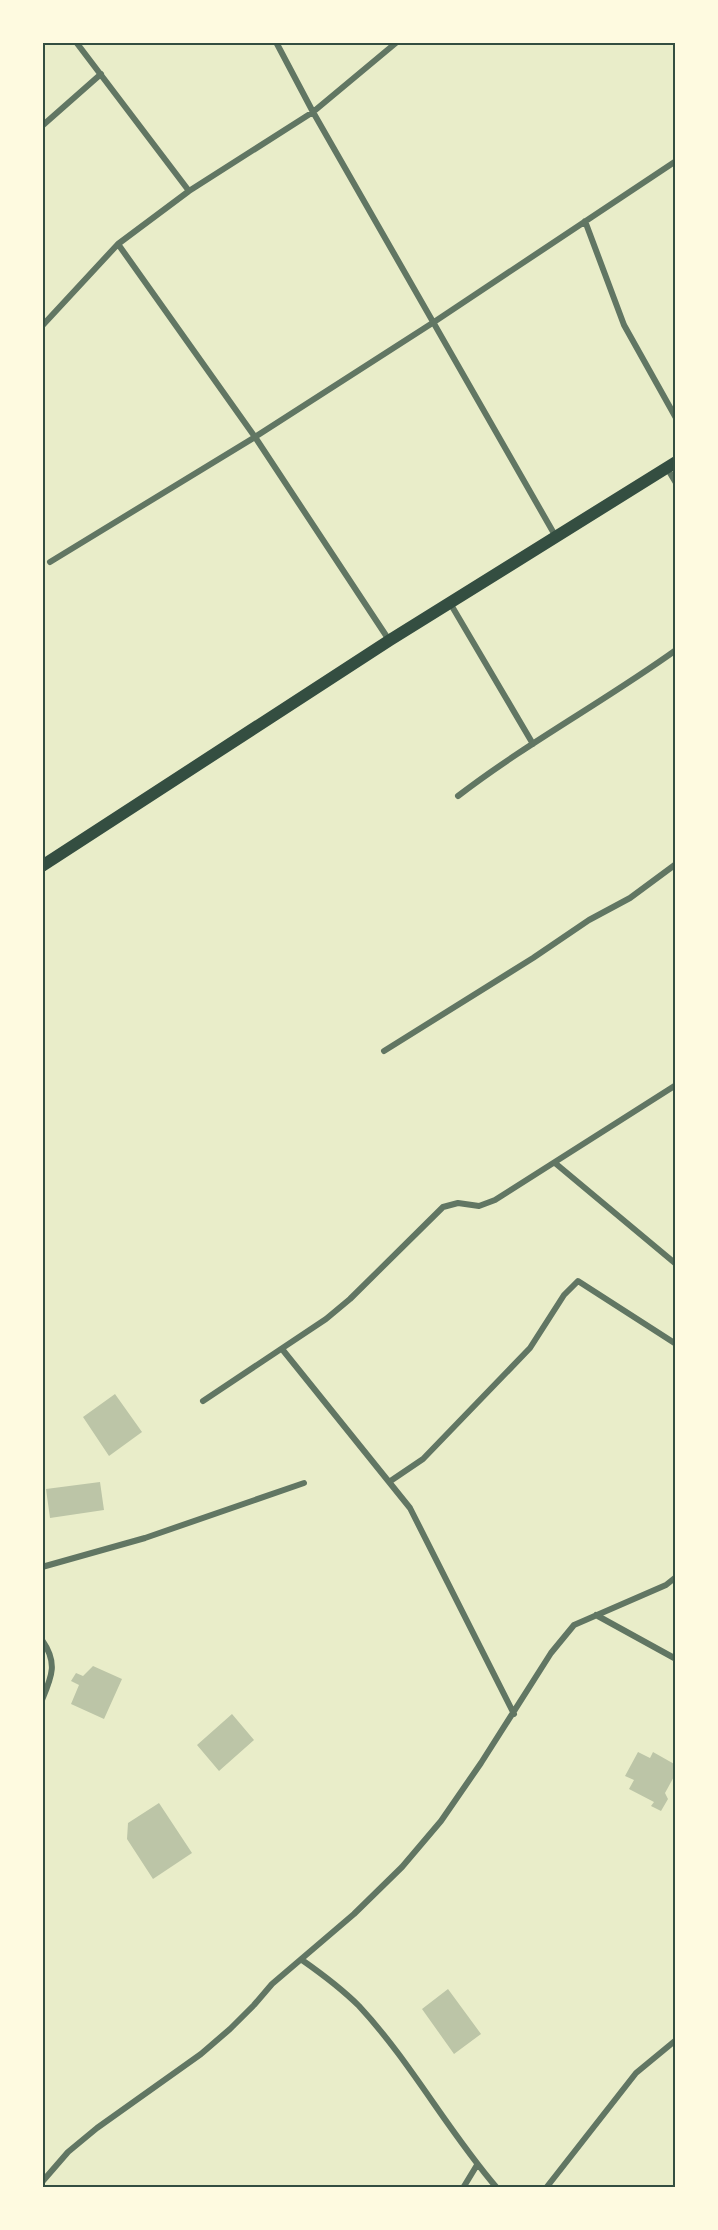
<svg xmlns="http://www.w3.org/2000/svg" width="718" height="2230" viewBox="0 0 718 2230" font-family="Arial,sans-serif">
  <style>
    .building { fill: #bcc5a7 }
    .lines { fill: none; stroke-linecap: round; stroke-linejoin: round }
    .minor { stroke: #617663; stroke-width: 6 }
    .secondary { stroke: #344e41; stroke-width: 12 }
    .neatline { fill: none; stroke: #344e41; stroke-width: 2 }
  </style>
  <rect width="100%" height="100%" fill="#e9edc9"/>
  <path class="building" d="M 115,1394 L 142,1432 L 109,1456 L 83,1417 Z
    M 100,1482 L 104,1510 L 50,1518 L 46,1489 Z
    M 93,1666 L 122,1679 L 104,1719 L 71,1704 L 79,1685 L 71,1681 L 76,1673 L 83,1676 Z
    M 232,1714 L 254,1740 L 219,1771 L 197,1745 Z
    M 638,1752 L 650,1758 L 653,1752 L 676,1765 L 676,1773 L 665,1793 L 668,1799 L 661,1811 L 651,1806 L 654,1802 L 629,1789 L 634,1780 L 625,1776 Z
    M 159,1803 L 192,1853 L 153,1879 L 127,1839 L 128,1823 Z
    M 448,1989 L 481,2034 L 454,2054 L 422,2009 Z"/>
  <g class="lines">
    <path class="minor" d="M 76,42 L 189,191
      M 276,42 L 313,112 L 556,537
      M 42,126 L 101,74
      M 585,221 L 624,325 L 676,418
      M 118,244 L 255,437 L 389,640
      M 42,326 L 118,244 L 189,191 L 313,112 L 397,42
      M 667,468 L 676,483
      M 50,562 L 255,437 L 434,322 L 676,161
      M 450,603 L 533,744
      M 458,796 C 527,743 605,701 676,650
      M 384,1051 L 533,958 L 589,920 L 630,898 L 676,864
      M 555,1163 L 676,1264
      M 282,1349 L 410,1508 L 514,1714
      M 203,1401 L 326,1319 L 350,1299 L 443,1207 L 458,1203 L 479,1206 L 495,1200 L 676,1085
      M 389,1482 L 423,1459 L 530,1348 L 564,1295 L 578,1281 L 676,1344
      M 42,1567 L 145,1538 L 304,1483
      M 596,1615 L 676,1659
      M 42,1640 C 58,1663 52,1676 42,1700
      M 302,1960 C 322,1974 342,1989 359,2006 C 411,2062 447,2130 497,2188
      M 42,2182 L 68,2152 L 97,2128 L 201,2054 L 230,2029 L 254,2005 L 272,1984 L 354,1914 L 402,1867 L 441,1821 L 481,1763 L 551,1653 L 574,1625 L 666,1585 L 676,1577
      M 463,2188 L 477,2165
      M 546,2188 L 636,2073 L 676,2040"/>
    <path class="secondary" d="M 42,866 L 390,640 L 676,462"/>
  </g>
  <rect width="718" height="2230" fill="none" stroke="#fefae0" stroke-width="87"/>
  <rect x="44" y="44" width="630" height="2142" class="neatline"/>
</svg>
